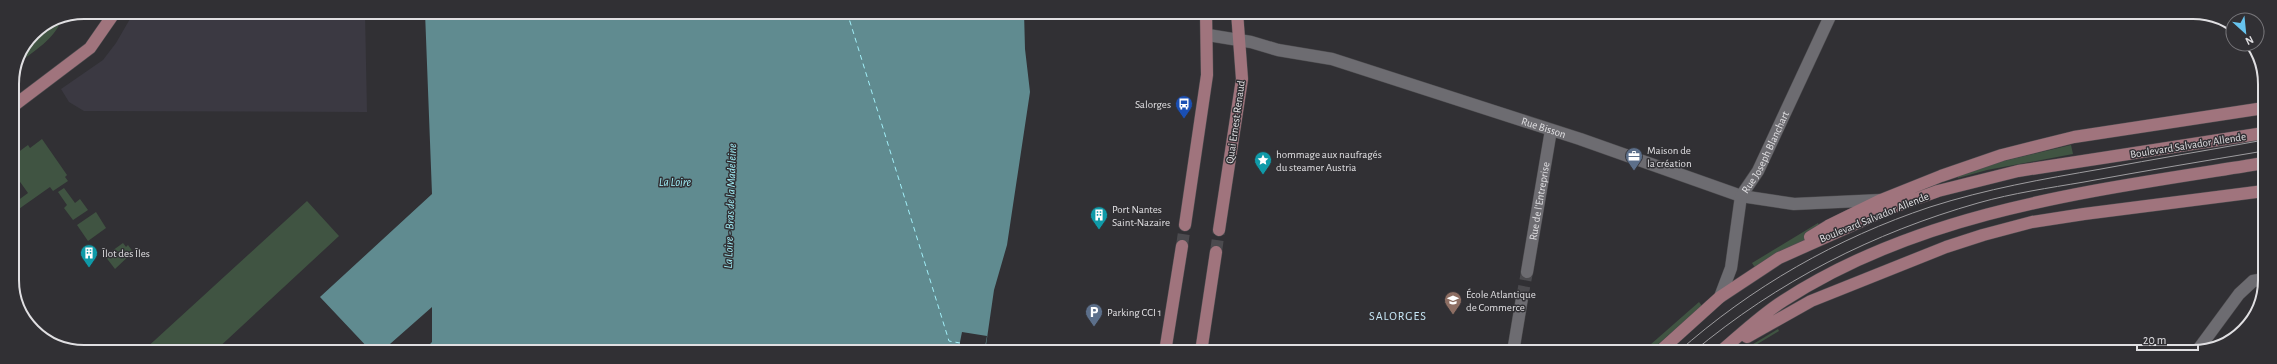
<svg xmlns="http://www.w3.org/2000/svg" width="2277" height="364" viewBox="0 0 2277 364" font-family="'Alegreya Sans',sans-serif">
  <style>
    .built { fill: #3b3942 }
    .green { fill: #405442 }
    .water { fill: #608b90 }
    .pier { fill: #313034 }
    .lines { fill: none; stroke-linecap: round; stroke-linejoin: round }
    .ferry { stroke: #a1eff8; stroke-width: 1; stroke-dasharray: 5 4; stroke-linecap: butt }
    .minor-tunnel { stroke: #4b4a4e; stroke-width: 12; stroke-dasharray: 12 6; stroke-linecap: butt }
    .major-tunnel { stroke: #4b4a4e; stroke-width: 12; stroke-dasharray: 12 6; stroke-linecap: butt }
    .minor-casing { stroke: #4d4c4f; stroke-width: 13 }
    .major-casing { stroke: #4d4c4f; stroke-width: 13 }
    .minor { stroke: #6d6c71; stroke-width: 12 }
    .major { stroke: #a0747d; stroke-width: 12 }
    .tram { stroke: #9d9c9f; stroke-width: 1 }
    .labels { text-anchor: middle; stroke-width: 3; stroke-linejoin: round; paint-order: stroke }
    .poi-label { font-size: 11px; fill: #e0dfe2; stroke: #313034; text-anchor: start }
    .street-label { font-size: 11px; fill: #e0dfe2; stroke: #313034 }
    .water-label { font-size: 12px; font-style: italic; fill: #a1eff8; stroke: #313034 }
    .neighbourhood-label { font-size: 12px; letter-spacing: 1px; fill: #c8e8f8; stroke: #313034 }
    .rim { fill: none; stroke: #e0dfe2; stroke-width: 2 }
  </style>
  <rect width="100%" height="100%" fill="#313034"/>
  <path class="built" d="M 134,12 L 365,12 L 367,112 L 84,111 L 69,102 L 61,89 L 103,60 L 116,43 Z"/>
  <path class="green" d="M 62,16 C 59,37 31,53 16,65 C 20,45 40,21 62,16 Z
    M 42,139 L 67,175 L 65,177 L 68,181 L 53,191 L 50,187 L 16,211 L 13,204 L 28,193 L 13,172 L 13,156 L 28,145 L 30,148 Z
    M 2071,145 L 2073,154 L 1987,170 L 1958,178 L 1957,175 L 1999,162 Z
    M 64,188 L 75,203 L 80,199 L 88,210 L 73,220 L 64,208 L 67,205 L 58,192 Z
    M 307,201 L 339,236 L 215,351 L 143,351 Z
    M 96,212 L 106,228 L 88,241 L 77,225 Z
    M 1818,223 L 1822,231 L 1756,269 L 1752,263 Z
    M 123,243 L 126,247 L 128,245 L 133,252 L 115,269 L 105,256 Z
    M 1699,302 L 1702,306 L 1649,352 L 1642,352 Z
    M 1778,329 L 1779,331 L 1744,352 L 1740,352 Z"/>
  <path class="water" d="M 425,12 L 1024,12 L 1025,49 L 1030,92 L 1007,245 L 994,290 L 985,352 L 422,352 L 432,342 L 432,307 L 382,351 L 371,351 L 320,297 L 432,194 Z"/>
  <path class="pier" d="M 962,332 L 987,336 L 984,352 L 958,352 Z"/>
  <g class="lines">
    <path class="ferry" d="M 847,12 L 949,341 L 960,343"/>
    <path class="minor-tunnel" d="M 1522,298 L 1527,272"/>
    <path class="major-tunnel" d="M 1182,246 L 1185,225
      M 1216,252 L 1219,230"/>
    <g class="minor-casing">
      <g id="minor">
        <path id="s1" d="M 1208,35 L 1251,42 L 1278,50 L 1332,59 L 1580,139 L 1741,196 L 1794,204 L 1881,200"/>
        <path id="s2" d="M 1527,272 L 1551,130"/>
        <path id="s3" d="M 1720,297 L 1731,268 L 1741,196 L 1758,171 L 1832,12"/>
        <path d="M 2197,351 L 2239,294 L 2253,281 L 2264,279"/>
        <path d="M 1513,352 L 1522,298"/>
      </g>
    </g>
    <g class="major-casing">
      <path id="major" d="M 12,107 L 90,48 L 115,12
        M 1185,225 L 1207,75 L 1206,12
        M 1219,230 L 1242,79 L 1237,12
        M 1810,237 L 1828,226 L 1881,200 L 1941,176 L 2002,155 L 2074,137 L 2264,108
        M 1747,337 L 1811,301 L 1946,247 L 1983,235 L 2032,222 L 2084,214 L 2264,191
        M 1165,352 L 1182,246
        M 1201,352 L 1216,252
        M 1659,352 L 1720,297 L 1779,258 L 1891,208 L 1938,191 L 2018,171 L 2264,133
        M 1720,352 C 1740,335 1761,315 1783,301 C 1926,208 2100,190 2264,163"/>
    </g>
    <use href="#minor" class="minor"/>
    <use href="#major" class="major"/>
    <path class="tram" d="M 1678,352 C 1751,287 1837,238 1930,207 C 1986,189 2043,179 2101,169 C 2155,159 2209,150 2264,140
      M 1693,352 C 1778,281 1873,233 1978,203 C 2013,193 2049,188 2084,182 C 2144,171 2204,161 2264,151"/>
  </g>
  <defs>
    <g id="bus-pin" transform="scale(0.9)"><path d="M0 17L-7.5 6A9.5 9.5 0 1 1 7.5 6Z" fill="#1a4fb4" stroke="#313034"/><path d="M-5-6H5V4H4V6H2V4H-2V6H-4V4H-5ZM-3.5-4V0h7V-4ZM-3.5 1.2v1.5H-2V1.2ZM2 1.2v1.5H3.5V1.2Z" fill="#fff"/></g>
    <g id="office-pin" transform="scale(0.9)"><path d="M0 17L-7.5 6A9.5 9.5 0 1 1 7.5 6Z" fill="#5c6f8a" stroke="#313034"/><path d="M-6-3h4V-5.5h4V-3h4V5H-6ZM-1-4.5V-3h2v-1.5ZM-6 0V1H6V0Z" fill="#fff"/></g>
    <g id="sight-pin" transform="scale(0.9)"><path d="M0 17L-7.5 6A9.5 9.5 0 1 1 7.5 6Z" fill="#0f9aa8" stroke="#313034"/><path d="M0-6L1.8-2.2L6-1.7L2.9 1.2L3.7 5.4L0 3.3L-3.7 5.4L-2.9 1.2L-6-1.7L-1.8-2.2Z" fill="#fff"/></g>
    <g id="building-pin" transform="scale(0.9)"><path d="M0 17L-7.5 6A9.5 9.5 0 1 1 7.5 6Z" fill="#0f9aa8" stroke="#313034"/><path d="M-4-6H4V6H1V3H-1V6H-4ZM-2.5-4.3h1.7v1.8h-1.7ZM.8-4.3h1.7v1.8H.8ZM-2.5-1h1.7V.8h-1.7ZM.8-1h1.7V.8H.8Z" fill="#fff"/></g>
    <g id="university-pin" transform="scale(0.9)"><path d="M0 17L-7.5 6A9.5 9.5 0 1 1 7.5 6Z" fill="#8d6e63" stroke="#313034"/><path d="M0-5L7-2L0 1L-7-2ZM-4 1L0 2.5L4 1V4Q0 6-4 4Z" fill="#fff"/></g>
    <g id="parking-pin" transform="scale(0.9)"><path d="M0 17L-7.5 6A9.5 9.5 0 1 1 7.5 6Z" fill="#5c6f8a" stroke="#313034"/><path d="M-3.5-5.5H1a3.5 3.5 0 0 1 0 7H-1V5.5H-3.5ZM-1-3.4V-.6H.8a1.4 1.4 0 0 0 0-2.8Z" fill="#fff"/></g>
  </defs>
  <g fill-rule="evenodd">
    <use href="#bus-pin" x="1184" y="104"/>
    <use href="#office-pin" x="1634" y="156"/>
    <use href="#sight-pin" x="1263" y="160"/>
    <use href="#building-pin" x="1099" y="215"/>
    <use href="#building-pin" x="89" y="253"/>
    <use href="#university-pin" x="1453" y="300"/>
    <use href="#parking-pin" x="1094" y="312"/>
  </g>
  <g class="labels">
    <g class="poi-label">
      <text x="1171" y="108" text-anchor="end">Salorges</text>
      <text x="1647" y="154">Maison de<tspan x="1647" dy="13">la création</tspan></text>
      <text x="1276" y="158">hommage aux naufragés<tspan x="1276" dy="13">du steamer Austria</tspan></text>
      <text x="1112" y="213">Port Nantes<tspan x="1112" dy="13">Saint-Nazaire</tspan></text>
      <text x="102" y="257">Îlot des Îles</text>
      <text x="1466" y="298">École Atlantique<tspan x="1466" dy="13">de Commerce</tspan></text>
      <text x="1107" y="316">Parking CCI 1</text>
    </g>
    <g class="street-label">
      <text transform="translate(1235 122) rotate(-82)" y="4">Quai Ernest Renaud</text>
      <text dy="4" stroke="none"><textPath href="#s1" startOffset="349">Rue Bisson</textPath></text>
      <text transform="translate(2188 145) rotate(-9)" y="4">Boulevard Salvador Allende</text>
      <text dy="4" stroke="none"><textPath href="#s3" startOffset="154">Rue Joseph Blanchart</textPath></text>
      <text dy="4" stroke="none"><textPath href="#s2" startOffset="72">Rue de l'Entreprise</textPath></text>
      <text transform="translate(1874 217) rotate(-22)" y="4">Boulevard Salvador Allende</text>
    </g>
    <g class="water-label">
      <text x="675" y="186">La Loire</text>
      <text transform="translate(730 206) rotate(-88)" y="4">La Loire - Bras de la Madeleine</text>
    </g>
    <g class="neighbourhood-label">
      <text x="1398" y="320">SALORGES</text>
    </g>
  </g>
  <path d="M0 0H2277V364H0ZM84 19H2193A65 65 0 0 1 2258 84V280A65 65 0 0 1 2193 345H84A65 65 0 0 1 19 280V84A65 65 0 0 1 84 19Z" fill="#313034" fill-rule="evenodd"/>
  <path class="rim" d="M84 19H2193A65 65 0 0 1 2258 84V280A65 65 0 0 1 2193 345H84A65 65 0 0 1 19 280V84A65 65 0 0 1 84 19Z"/>
  <g transform="translate(2245 32) rotate(153)"><circle r="19" fill="#313034" stroke="#77767a"/>
  <path d="M0-3L7 15L0 10L-7 15Z" fill="#67c4ef"/>
  <text y="-6" font-size="11" font-weight="bold" text-anchor="middle" fill="#e0dfe2">N</text>
  </g>
  <path d="M2137 344v6h61v-6" fill="none" stroke="#e0dfe2" stroke-width="2"/>
  <text x="2143" y="344" font-size="12" fill="#e0dfe2" stroke="#313034" stroke-width="3" paint-order="stroke">20 m</text>
</svg>
